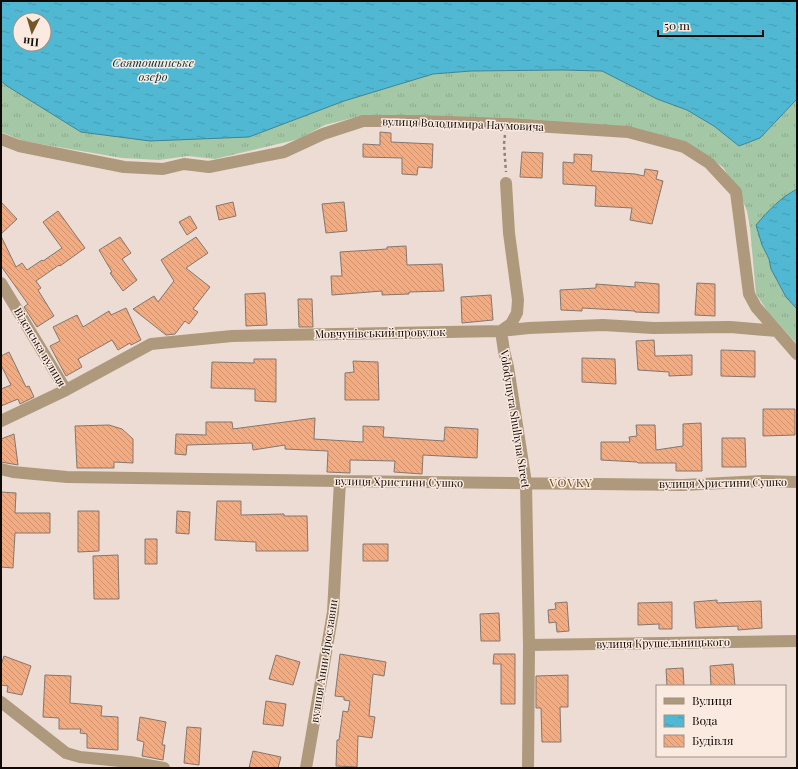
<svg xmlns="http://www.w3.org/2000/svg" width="798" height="769" viewBox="0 0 798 769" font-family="'Playfair Display',serif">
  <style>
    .grass { fill: url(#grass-tufts) }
    .water { fill: url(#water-ripples); stroke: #3d8495; fill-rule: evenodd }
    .building { fill: url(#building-back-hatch); stroke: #85766e }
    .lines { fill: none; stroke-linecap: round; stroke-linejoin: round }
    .path { stroke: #8e827b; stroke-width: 2.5; stroke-dasharray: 3 3; stroke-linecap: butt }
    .street { stroke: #ae997d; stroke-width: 12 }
    .labels { text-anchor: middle; stroke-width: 3; stroke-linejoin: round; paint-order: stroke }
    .street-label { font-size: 11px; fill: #100a07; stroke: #fbeae0 }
    .water-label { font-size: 12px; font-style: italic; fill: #00313c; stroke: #fbeae0 }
    .neighbourhood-label { font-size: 12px; letter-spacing: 1px; fill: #6f4e1b; stroke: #fbeae0 }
  </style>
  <defs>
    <pattern id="grass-tufts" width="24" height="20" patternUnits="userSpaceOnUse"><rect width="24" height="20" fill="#a4c8a5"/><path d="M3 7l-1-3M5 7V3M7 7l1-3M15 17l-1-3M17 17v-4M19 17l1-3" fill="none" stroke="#8caa8d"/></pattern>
    <pattern id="water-ripples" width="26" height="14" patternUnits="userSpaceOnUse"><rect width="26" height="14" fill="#50b8d2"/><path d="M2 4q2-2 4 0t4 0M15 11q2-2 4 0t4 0" fill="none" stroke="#459db3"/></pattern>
    <pattern id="building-back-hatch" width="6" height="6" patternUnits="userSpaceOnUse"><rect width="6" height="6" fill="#f3ab81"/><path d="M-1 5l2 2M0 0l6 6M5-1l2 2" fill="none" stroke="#cf926e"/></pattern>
  </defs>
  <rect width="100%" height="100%" fill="#eddcd3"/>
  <path class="grass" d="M 563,70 L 603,71 L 657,99 L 687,110 L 714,126 L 739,146 L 760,138 L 797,99 L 797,189 L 791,192 L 771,208 L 762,245 L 769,259 L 771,269 L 786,297 L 797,309 L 797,344 L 768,312 L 756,294 L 750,228 L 747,211 L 741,197 L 723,167 L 694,147 L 629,129 L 360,116 L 325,125 L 299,139 L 215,159 L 188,156 L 159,160 L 122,158 L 23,141 L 1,132 L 1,81 L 7,86 L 81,132 L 344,101 L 433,74 L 471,71 Z"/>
  <path class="water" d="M 1,1 L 797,1 L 797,99 L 760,138 L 739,146 L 714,126 L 687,110 L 657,99 L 602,71 L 563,70 L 471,71 L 433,74 L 344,101 L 249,137 L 150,141 L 81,132 L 7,86 L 1,81 ZM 20,20 L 44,20 L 44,44 L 20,44 Z
    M 797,189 L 797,309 L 786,297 L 771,269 L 769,259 L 762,245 L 756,225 C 768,211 780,198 797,189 Z"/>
  <path class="building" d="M 380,132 L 391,133 L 391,142 L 433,144 L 432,168 L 418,167 L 417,175 L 402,174 L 402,158 L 363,157 L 363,144 L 380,145 Z
    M 522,152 L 543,153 L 542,178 L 520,177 Z
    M 574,154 L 592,155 L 591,171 L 635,174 L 644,176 L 645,169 L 658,171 L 656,179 L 663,181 L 652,224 L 630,220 L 632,208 L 595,206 L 596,186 L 563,184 L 563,162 L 574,163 Z
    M 1,202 L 17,219 L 1,234 Z
    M 233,202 L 236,216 L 219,220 L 216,206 Z
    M 344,202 L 347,231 L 326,233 L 322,204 Z
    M 58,211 L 85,248 L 60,266 L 59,265 L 36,281 L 41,288 L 38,290 L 54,316 L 37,327 L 24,307 L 28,304 L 1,266 L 1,236 L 16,267 L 22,263 L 27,270 L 42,260 L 43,261 L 62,248 L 43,222 Z
    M 190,216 L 197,228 L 187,235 L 179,222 Z
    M 120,237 L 131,253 L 122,259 L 137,280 L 123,291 L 110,273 L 112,272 L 99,250 Z
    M 196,237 L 208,253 L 186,268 L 210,287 L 193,309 L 198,312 L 189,324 L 185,321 L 175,334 L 166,335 L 133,309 L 154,296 L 158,302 L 174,281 L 161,260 Z
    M 406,246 L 407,265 L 442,264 L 444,291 L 409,292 L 409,294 L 382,295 L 382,291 L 332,295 L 331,276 L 342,276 L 340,252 L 387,249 L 387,247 Z
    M 635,282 L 659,284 L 659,313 L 635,312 L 635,311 L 582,308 L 582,311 L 561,310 L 560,290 L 596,288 L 596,284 L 635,287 Z
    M 697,283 L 715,284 L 715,316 L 695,315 Z
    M 265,293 L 267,325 L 246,326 L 245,294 Z
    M 491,295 L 493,320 L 462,323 L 461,297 Z
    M 298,299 L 312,299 L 313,327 L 299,327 Z
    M 126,308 L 141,340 L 131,345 L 130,343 L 118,350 L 112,340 L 78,359 L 82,367 L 66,376 L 50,346 L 60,341 L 53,327 L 77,315 L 83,327 L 109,311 L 111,315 Z
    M 654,340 L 655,356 L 692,355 L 692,375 L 669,376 L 669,372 L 638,370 L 636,341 Z
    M 721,350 L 755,351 L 755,377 L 721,376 Z
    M 9,352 L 26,387 L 29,386 L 34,397 L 20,404 L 18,399 L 1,406 L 1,389 L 11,385 L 1,365 L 1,356 Z
    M 582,358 L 615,359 L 616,384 L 582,382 Z
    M 254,359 L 276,359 L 276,402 L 255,401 L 255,389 L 211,388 L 212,362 L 254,363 Z
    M 353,361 L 378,362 L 379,400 L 345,400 L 345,373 L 354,372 Z
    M 763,409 L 795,409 L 795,435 L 763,436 Z
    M 315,418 L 314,439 L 363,442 L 363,426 L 384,427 L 383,437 L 444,441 L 445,427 L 478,429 L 477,458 L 423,455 L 422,474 L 394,472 L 395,461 L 350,460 L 350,473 L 327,472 L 328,451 L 285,449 L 285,445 L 253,450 L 252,443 L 187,445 L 186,455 L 175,454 L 176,434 L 206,435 L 206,422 L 232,422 L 233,429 Z
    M 701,423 L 702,471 L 676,471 L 676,463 L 638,463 L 637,462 L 601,460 L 601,442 L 630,442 L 629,437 L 637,436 L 636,425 L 655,425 L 656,450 L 683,446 L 683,424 Z
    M 109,425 L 122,429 L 133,439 L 133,463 L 114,462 L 114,468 L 77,468 L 75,426 Z
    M 14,434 L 18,465 L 1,462 L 1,439 Z
    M 722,438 L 745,438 L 746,467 L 722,467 Z
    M 1,492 L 16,493 L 15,513 L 50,513 L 50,533 L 15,533 L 13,568 L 1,567 Z
    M 217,501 L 241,501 L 241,515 L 284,514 L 284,516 L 307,516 L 308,551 L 256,551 L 256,542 L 215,540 Z
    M 78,511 L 99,511 L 99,551 L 78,552 Z
    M 177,511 L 190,512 L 189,534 L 176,533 Z
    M 145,539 L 157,539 L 157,564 L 145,564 Z
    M 363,544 L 388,544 L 388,561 L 363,561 Z
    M 118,555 L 119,599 L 94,599 L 93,556 Z
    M 717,600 L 717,603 L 761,601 L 762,628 L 738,630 L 738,626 L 696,628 L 694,602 Z
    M 567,602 L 569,631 L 557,632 L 556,622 L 549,623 L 548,610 L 556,609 L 555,603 Z
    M 672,602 L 672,629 L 659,629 L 659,624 L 638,625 L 638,603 Z
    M 499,613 L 500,641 L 481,641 L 480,614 Z
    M 340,654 L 386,662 L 384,676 L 373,674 L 369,716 L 375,717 L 372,738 L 358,736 L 357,767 L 336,766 L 337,740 L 339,740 L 343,711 L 348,712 L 350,701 L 344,700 L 344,697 L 335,696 Z
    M 494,654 L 515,654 L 515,704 L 501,704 L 501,664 L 493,664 Z
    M 276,655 L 300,662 L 293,685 L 269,679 Z
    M 4,656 L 31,666 L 22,695 L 7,692 L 8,686 L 1,685 L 1,665 Z
    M 733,664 L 735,686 L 711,686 L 710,666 Z
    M 683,668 L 684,686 L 667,686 L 666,669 Z
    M 45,675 L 71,676 L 70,703 L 102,706 L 101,716 L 118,717 L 118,750 L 87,748 L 87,734 L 80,733 L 81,729 L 59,729 L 59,718 L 43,717 Z
    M 568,675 L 568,707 L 560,707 L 561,742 L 542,742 L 541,708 L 536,708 L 536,676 Z
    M 266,701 L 286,704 L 283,726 L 263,724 Z
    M 140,717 L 166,722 L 162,745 L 165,745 L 163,760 L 142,756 L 144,742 L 137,740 Z
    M 187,727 L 201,728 L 199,765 L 184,763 Z
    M 253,751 L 281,757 L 278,768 L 249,768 Z"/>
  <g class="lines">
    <path class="path" d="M 505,135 L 504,144 L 506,172"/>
    <path class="street" d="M 1,139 L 19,146 L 124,167 L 163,169 L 184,164 L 209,167 L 284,152 L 323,134 L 363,121 L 418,121 L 506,124 L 628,132 L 684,147 L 709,163 L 736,192 L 749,294 L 756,307 L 797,354
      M 506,183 L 509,233 L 518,300 L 517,313 L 511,324 L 501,331 L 504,351 L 508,367 L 526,483 L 529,645 L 528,768
      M 1,283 L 66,390
      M 1,421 L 66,390 L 151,344 L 232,336 L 501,331 L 529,328 L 603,325 L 653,328 L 730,327 L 777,331
      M 1,469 L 13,472 L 67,477 L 340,481 L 683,485 L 762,481 L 797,482
      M 529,645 L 797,641
      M 1,702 L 66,753 L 80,757 L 130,762 L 164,768
      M 306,768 L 333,612 L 340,481"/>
  </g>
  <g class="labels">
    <g class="street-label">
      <text transform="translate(463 124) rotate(2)" y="4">вулиця Володимира Наумовича</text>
      <text transform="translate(380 333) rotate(-1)" y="4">Мовчунівський провулок</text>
      <text transform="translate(40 347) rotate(59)" y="4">Віденська вулиця</text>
      <text transform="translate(515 419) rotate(81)" y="4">Volodymyra Shulhyna Street</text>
      <text transform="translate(399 482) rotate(1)" y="4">вулиця Христини Сушко</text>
      <text transform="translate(723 483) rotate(-1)" y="4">вулиця Христини Сушко</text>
      <text transform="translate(663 643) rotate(-1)" y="4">вулиця Крушельницького</text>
      <text transform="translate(324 661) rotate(-81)" y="4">вулиця Анни Ярославни</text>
    </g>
    <g class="water-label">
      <text x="153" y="67">Святошинське<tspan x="153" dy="14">озеро</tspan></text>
    </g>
    <g class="neighbourhood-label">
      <text x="571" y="487">VOVKY</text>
    </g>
  </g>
  <rect width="798" height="769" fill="none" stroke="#100a07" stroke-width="4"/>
  <rect x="656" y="685" width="130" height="72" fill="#fbeae0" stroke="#9d9089"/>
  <rect x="664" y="698" width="20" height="6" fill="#ae997d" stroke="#9d9089"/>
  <text x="692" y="705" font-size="12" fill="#100a07">Вулиця</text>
  <rect x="664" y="715" width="20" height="12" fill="url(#water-ripples)" stroke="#9d9089"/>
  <text x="692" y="725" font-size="12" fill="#100a07">Вода</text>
  <rect x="664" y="735" width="20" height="12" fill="url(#building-back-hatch)" stroke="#9d9089"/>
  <text x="692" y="745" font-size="12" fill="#100a07">Будівля</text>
  <g transform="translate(32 32) rotate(185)"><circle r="19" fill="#fbeae0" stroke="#9d9089"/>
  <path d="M0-3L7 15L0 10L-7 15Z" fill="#74562a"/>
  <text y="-6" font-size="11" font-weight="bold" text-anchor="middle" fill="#100a07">Пн</text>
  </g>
  <path d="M658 30v6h105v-6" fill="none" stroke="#100a07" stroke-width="2"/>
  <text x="664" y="30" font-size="12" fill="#100a07" stroke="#fbeae0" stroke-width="3" paint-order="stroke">50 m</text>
</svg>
